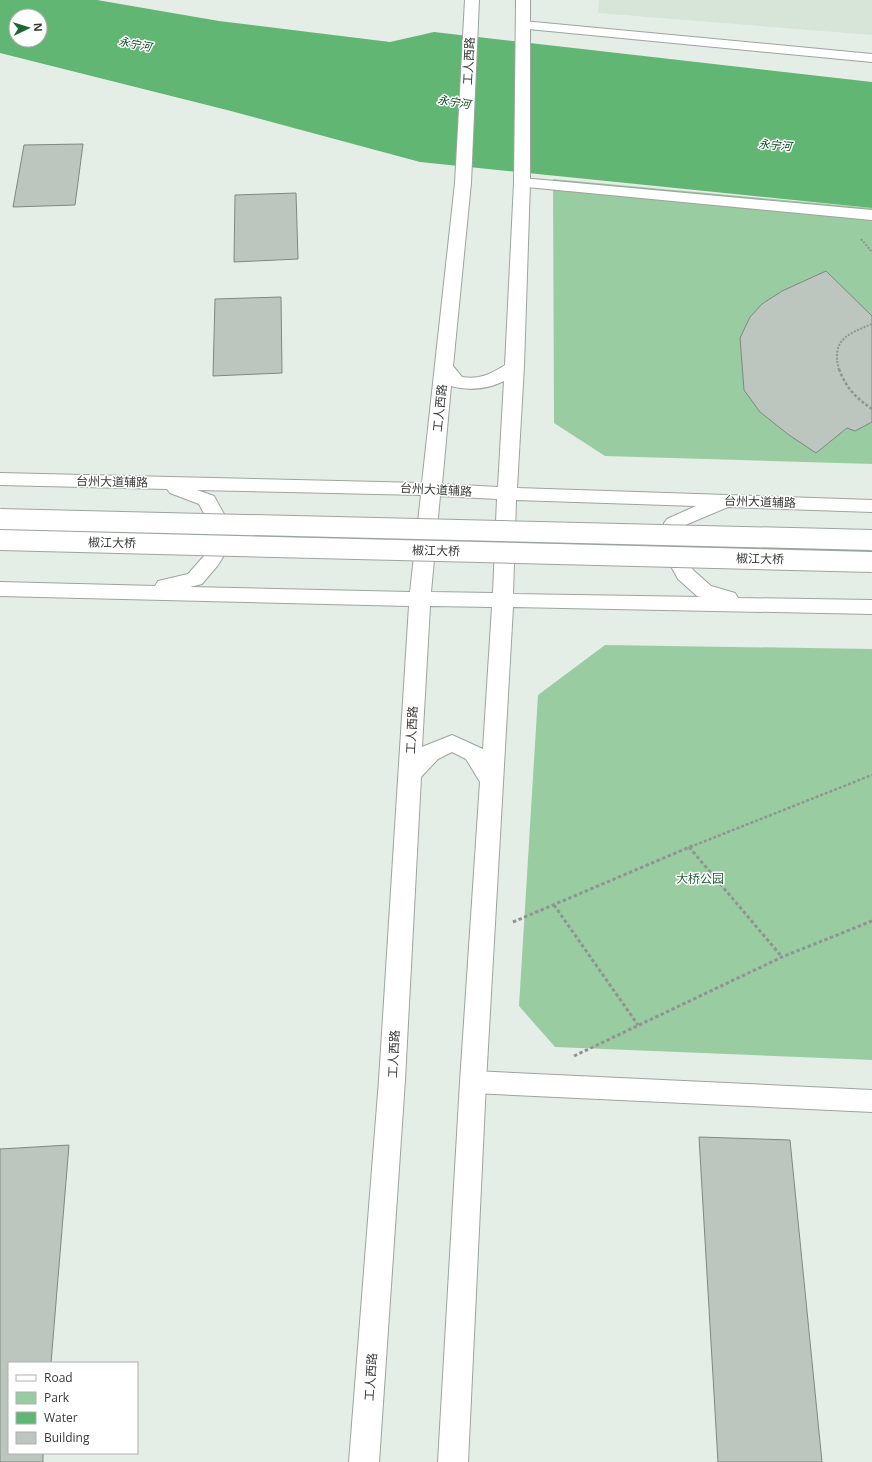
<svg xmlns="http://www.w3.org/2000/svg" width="872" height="1462" viewBox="0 0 872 1462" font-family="'Open Sans','Noto Sans SC',sans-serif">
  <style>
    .built { fill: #d6e5d8 }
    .green { fill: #9acca2 }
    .water { fill: #61b673; fill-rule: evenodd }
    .building { fill: #bdc6be; stroke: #7f8880 }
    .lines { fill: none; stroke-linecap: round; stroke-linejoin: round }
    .minor-casing { stroke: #9ca59d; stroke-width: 2 }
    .major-casing { stroke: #9ca59d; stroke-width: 2 }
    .path-far2 { stroke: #8f9590; stroke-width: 2; stroke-dasharray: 2 1.5; stroke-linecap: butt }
    .path-far1 { stroke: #8f9590; stroke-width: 2.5; stroke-dasharray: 3 2; stroke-linecap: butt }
    .path { stroke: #8f9590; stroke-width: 3; stroke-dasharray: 3.5 2.5; stroke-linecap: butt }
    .minor { fill: #fff; fill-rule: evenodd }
    .major { fill: #fff; fill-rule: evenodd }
    .major-bridge-casing { stroke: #9ca59d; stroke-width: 22; stroke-linecap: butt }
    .major-bridge { stroke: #fff; stroke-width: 20 }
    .labels { text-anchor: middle; stroke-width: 3; stroke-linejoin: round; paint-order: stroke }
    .far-water-label { font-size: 11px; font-style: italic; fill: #004218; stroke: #fff }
    .street-label { font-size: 12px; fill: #373a37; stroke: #fff }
    .park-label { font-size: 12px; fill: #256034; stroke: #fff }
  </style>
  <rect width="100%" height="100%" fill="#e5eee6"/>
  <path class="built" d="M 599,0 L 872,0 L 872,35 L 598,13 Z"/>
  <path class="green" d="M 553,179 L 872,208 L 872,464 L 605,456 L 554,423 Z
    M 605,645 L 872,649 L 872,1060 L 555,1047 L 519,1006 L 538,695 Z"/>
  <path class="water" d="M 0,0 L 97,0 L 219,21 L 390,42 L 434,32 L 872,82 L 872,208 L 420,162 L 227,110 L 0,53 ZM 16,16 L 40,16 L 40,40 L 16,40 Z"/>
  <path class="building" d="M 83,144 L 75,205 L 13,207 L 24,145 Z
    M 296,193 L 298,259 L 234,262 L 235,195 Z
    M 826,271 L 872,316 L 872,422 L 855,431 L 847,428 L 816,453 L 789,435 L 760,412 L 744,390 L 740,338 L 750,317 L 762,304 L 782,291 Z
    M 281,297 L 282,373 L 213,376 L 215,299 Z
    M 699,1137 L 790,1140 L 822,1462 L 718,1462 Z
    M 69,1145 L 51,1363 L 9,1363 L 9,1453 L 43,1453 L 43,1462 L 0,1462 L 0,1149 Z"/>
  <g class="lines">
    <g class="minor-casing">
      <path id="minor" d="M 523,21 L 872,54 L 872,62 L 518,28 L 516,25 L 518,22 Z
        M 522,178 L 872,210 L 872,220 L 516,186 L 514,183 L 516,180 Z
        M 473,1071 L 872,1090 L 872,1112 L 473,1093 L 464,1090 L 460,1082 L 464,1074 Z"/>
    </g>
    <g class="major-casing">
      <path id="major" d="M 465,0 L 479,0 L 471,183 L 453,366 L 462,377 C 479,380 491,374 505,365 L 514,183 L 516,0 L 530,0 L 530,183 L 524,366 L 517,488 L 872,500 L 872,512 L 728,507 L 683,526 L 681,548 L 693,570 L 711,586 L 735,593 L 738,598 L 872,600 L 872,614 L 513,607 L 486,1082 L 468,1462 L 438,1462 L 460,1082 L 480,782 L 466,759 L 452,752 L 438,759 L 421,777 L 405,1080 L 379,1462 L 349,1462 L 379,1080 L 409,606 L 0,596 L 0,582 L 155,586 L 158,581 L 188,574 L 204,556 L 216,536 L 199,504 L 170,493 L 167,489 L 0,485 L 0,473 L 422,483 L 455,183 ZM 504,381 L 498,487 L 442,484 L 451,386 C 469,391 488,389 504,381 ZM 197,490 L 421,495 L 410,592 L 190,587 L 202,584 L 218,565 L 236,536 L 214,496 ZM 440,496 L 497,499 L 493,593 L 431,592 ZM 516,500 L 696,506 L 667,519 L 664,523 L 661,548 L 678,579 L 697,596 L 702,597 L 513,594 ZM 430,606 L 492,607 L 483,749 L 452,735 L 422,747 Z"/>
    </g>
    <path class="path-far2" d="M 861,239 L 872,252
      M 839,370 C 831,339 848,334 872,324"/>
    <path class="path-far1" d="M 839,369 C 846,388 856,398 872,409
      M 690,847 L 872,775"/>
    <path class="path" d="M 689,847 L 782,957
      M 554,905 L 638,1025
      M 513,922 L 692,846
      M 574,1056 L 782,957 L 872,921"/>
    <use href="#minor" class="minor"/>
    <use href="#major" class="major"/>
    <g class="major-bridge-casing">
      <path id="major-bridge" d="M 0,519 L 872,540
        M 0,540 L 872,562"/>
    </g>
    <use href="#major-bridge" class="major-bridge"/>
  </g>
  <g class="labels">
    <g class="far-water-label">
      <text transform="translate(135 44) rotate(11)" y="4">永宁河</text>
      <text transform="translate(454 102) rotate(9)" y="4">永宁河</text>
      <text transform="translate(775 145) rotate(5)" y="4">永宁河</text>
    </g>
    <g class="street-label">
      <text transform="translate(469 61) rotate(-87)" y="4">工人西路</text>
      <text transform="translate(440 408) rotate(-84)" y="4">工人西路</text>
      <text transform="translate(112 482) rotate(1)" y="4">台州大道辅路</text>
      <text transform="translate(436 490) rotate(3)" y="4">台州大道辅路</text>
      <text transform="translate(760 502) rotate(2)" y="4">台州大道辅路</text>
      <text transform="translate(112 543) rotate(1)" y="4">椒江大桥</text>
      <text transform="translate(436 551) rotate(1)" y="4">椒江大桥</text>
      <text transform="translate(760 559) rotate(1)" y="4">椒江大桥</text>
      <text transform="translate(412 730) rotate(-87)" y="4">工人西路</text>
      <text transform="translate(394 1054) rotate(-87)" y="4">工人西路</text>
      <text transform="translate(371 1377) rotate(-86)" y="4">工人西路</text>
    </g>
    <g class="park-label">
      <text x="700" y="883">大桥公园</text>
    </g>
  </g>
  <rect x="8" y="1362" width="130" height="92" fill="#ffffff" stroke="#afb0af"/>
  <rect x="16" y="1375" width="20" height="6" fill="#ffffff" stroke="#afb0af"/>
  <text x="44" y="1382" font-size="12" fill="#373a37">Road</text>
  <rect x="16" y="1392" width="20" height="12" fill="#9acca2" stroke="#afb0af"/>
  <text x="44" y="1402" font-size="12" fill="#373a37">Park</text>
  <rect x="16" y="1412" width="20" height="12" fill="#61b673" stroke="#afb0af"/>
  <text x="44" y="1422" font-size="12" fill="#373a37">Water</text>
  <rect x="16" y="1432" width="20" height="12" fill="#bdc6be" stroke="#afb0af"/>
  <text x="44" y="1442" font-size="12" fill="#373a37">Building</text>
  <g transform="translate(28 28) rotate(86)"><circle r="19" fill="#ffffff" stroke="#afb0af"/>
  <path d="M0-3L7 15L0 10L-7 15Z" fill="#1f6733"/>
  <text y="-6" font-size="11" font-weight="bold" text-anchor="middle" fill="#373a37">N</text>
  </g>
</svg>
